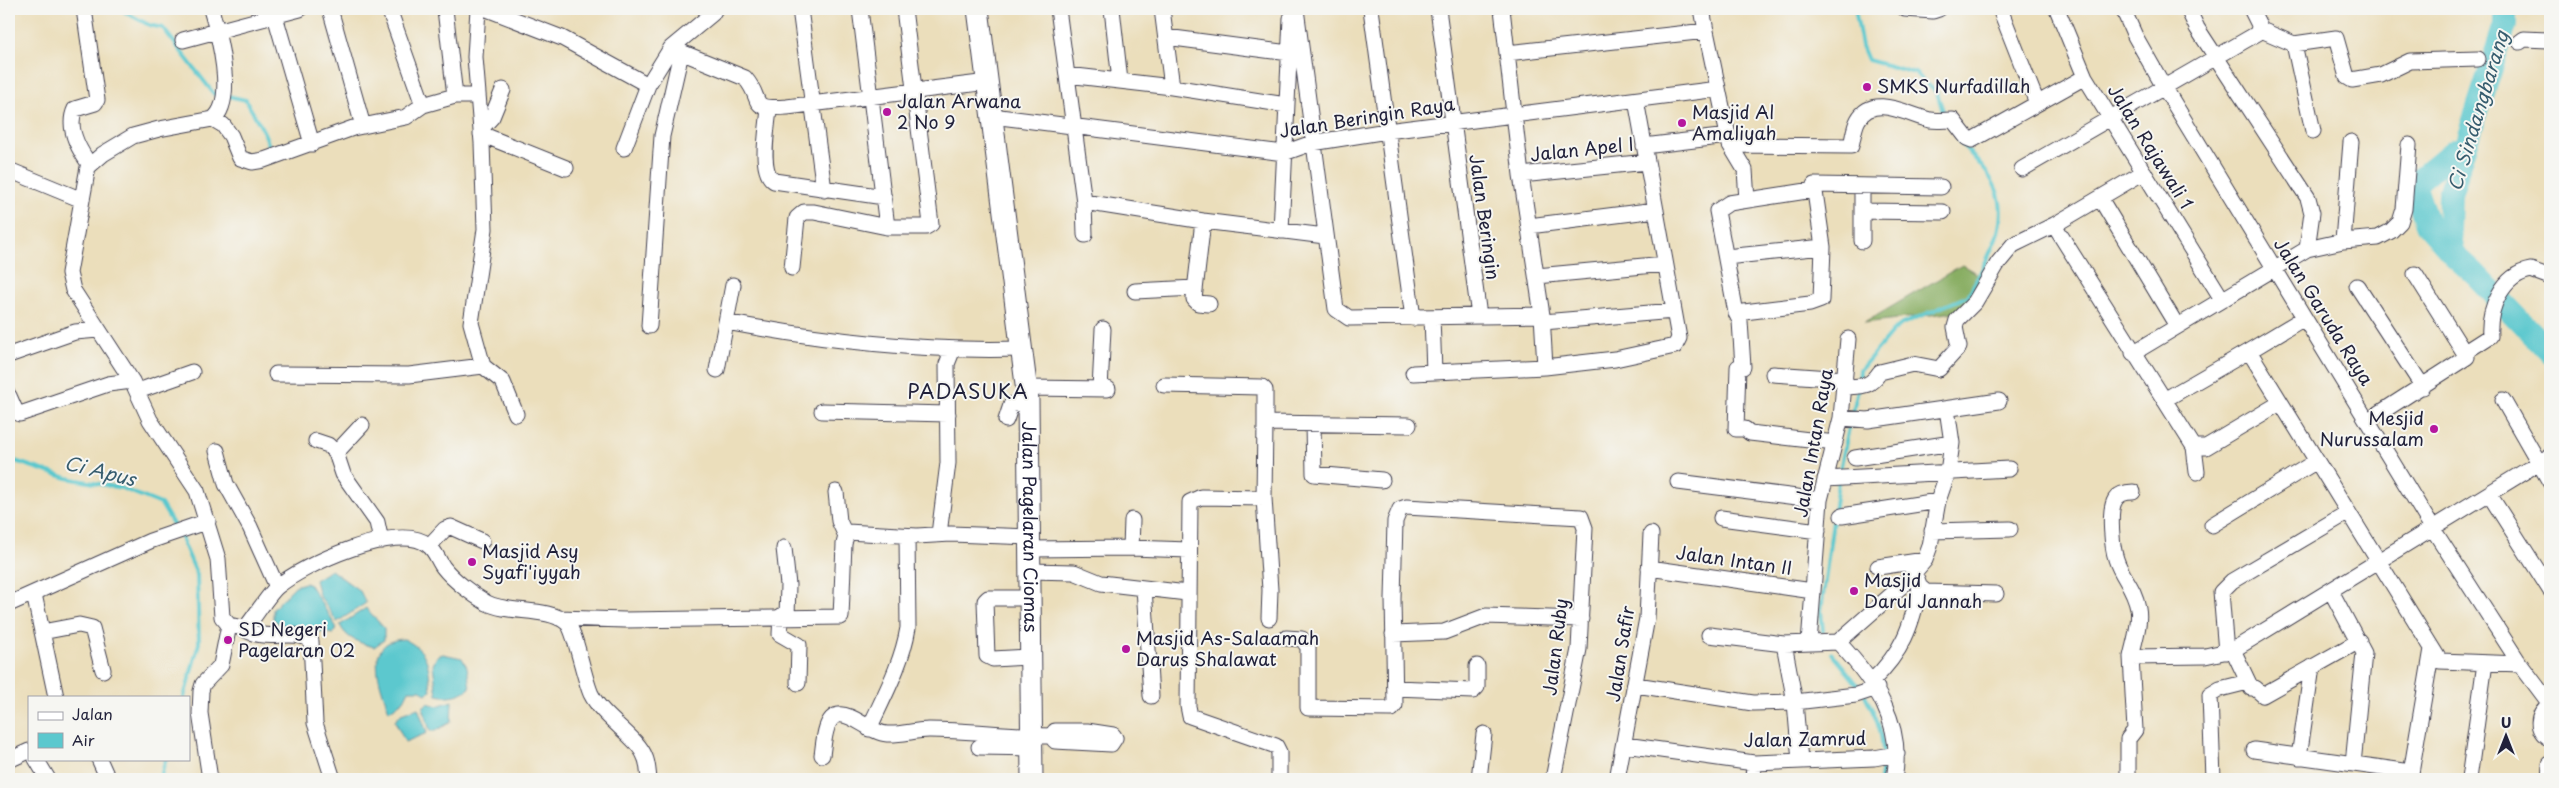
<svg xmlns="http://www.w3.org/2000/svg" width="2559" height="788" viewBox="0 0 2559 788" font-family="'Playpen Sans',sans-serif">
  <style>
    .forest { fill: #89ae63; stroke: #56684f }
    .water { fill: #5bc8ce; stroke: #3e7584 }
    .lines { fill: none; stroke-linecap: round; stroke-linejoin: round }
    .stream { stroke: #5bc8ce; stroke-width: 4 }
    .river { stroke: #5bc8ce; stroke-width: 24 }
    .street-casing { stroke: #403e4e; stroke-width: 17 }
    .secondary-casing { stroke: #403e4e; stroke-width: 23 }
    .street { stroke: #fff; stroke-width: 15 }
    .secondary { stroke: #fff; stroke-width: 21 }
    .poi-dot { fill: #b5179e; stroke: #f6f6f2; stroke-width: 2 }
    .labels { text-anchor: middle; stroke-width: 4; stroke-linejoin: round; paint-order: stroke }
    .poi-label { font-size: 18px; fill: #22223b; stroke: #f6f6f2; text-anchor: start }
    .street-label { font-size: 18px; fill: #22223b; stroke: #f6f6f2 }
    .water-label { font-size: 19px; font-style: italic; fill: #365c6e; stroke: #f6f6f2 }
    .quarter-label { font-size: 20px; letter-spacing: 1px; fill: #22223b; stroke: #f6f6f2 }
  </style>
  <rect width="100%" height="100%" fill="#f6f6f2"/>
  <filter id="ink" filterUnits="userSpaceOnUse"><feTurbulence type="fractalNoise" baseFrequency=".02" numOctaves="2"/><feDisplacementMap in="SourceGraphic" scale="10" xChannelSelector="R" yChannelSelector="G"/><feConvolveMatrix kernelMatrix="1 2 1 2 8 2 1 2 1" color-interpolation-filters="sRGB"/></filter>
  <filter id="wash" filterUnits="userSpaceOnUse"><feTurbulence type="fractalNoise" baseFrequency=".0096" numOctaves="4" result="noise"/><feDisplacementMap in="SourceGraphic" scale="20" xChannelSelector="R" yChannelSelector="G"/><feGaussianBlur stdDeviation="1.12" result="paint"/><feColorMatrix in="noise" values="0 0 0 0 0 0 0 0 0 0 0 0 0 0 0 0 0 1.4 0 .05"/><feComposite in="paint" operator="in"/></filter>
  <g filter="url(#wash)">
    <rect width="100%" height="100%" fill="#ebdebb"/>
    <path class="forest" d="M 1962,265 L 1983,277 L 1964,311 L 1864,323 Z"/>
    <path class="water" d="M 331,570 L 360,591 L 366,603 L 337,622 L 319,595 L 315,580 Z
      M 305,583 L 310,585 L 337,628 L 333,634 L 281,625 L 273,619 L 273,609 L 295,586 Z
      M 366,608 L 384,628 L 384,640 L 374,647 C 360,643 346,639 340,625 Z
      M 404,639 C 430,652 428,664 431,691 L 425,694 L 421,690 L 409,690 L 404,700 L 389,711 C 381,686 361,641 404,639 Z
      M 443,654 L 462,658 L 467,667 L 470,688 C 461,695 448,698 437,695 L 433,665 L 437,656 Z
      M 452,701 L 451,722 L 435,731 L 430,731 L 423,707 L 428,703 L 437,706 Z
      M 418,708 L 427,733 L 405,742 L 395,721 L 401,714 Z"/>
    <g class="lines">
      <path class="stream" d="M 124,9 L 125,12 L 149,25 L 163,28 L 214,94 L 221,95
        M 1855,9 L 1862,46 L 1868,60 L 1915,73 L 1937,93 L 1945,117
        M 228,96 L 246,100 C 253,115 271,138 269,153
        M 1859,382 L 1860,370 L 1893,331 L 1902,324 L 1968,296 C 1983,265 2011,227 1997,191 C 1989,170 1970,155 1957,138
        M 1852,416 L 1858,389
        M 9,459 L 67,478 L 121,488 L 161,504 L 176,529
        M 1839,475 L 1850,423
        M 180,535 L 197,575 L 199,643 L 184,697
        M 1823,631 L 1821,611 L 1838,482
        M 1832,653 L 1861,689
        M 1865,695 C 1874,713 1883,732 1883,752
        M 160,779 L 166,759
        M 1880,779 L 1883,759"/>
      <path class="river" d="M 2505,9 L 2505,25 L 2450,194 L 2449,233 L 2454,255 L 2474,273 L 2550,352
        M 2454,255 L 2427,224 L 2414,184 L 2455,150"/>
    </g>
  </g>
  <g filter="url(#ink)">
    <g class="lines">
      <g class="street-casing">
        <path id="street" d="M 84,9 L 97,100 L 95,103 L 75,109 C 66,128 79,150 90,165
          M 211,9 C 218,33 237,101 213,119
          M 273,9 L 312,144
          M 330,9 L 363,126
          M 389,9 L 423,105
          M 445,9 L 455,96
          M 478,9 L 475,57 L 482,143 L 485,229 L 471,323 L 483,366 L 503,382 L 516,414
          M 487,9 L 562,38 L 648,85
          M 715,9 L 712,14 L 671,48 L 745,78 C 765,101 746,110 787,107 L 988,82
          M 800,9 L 824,190
          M 860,9 L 887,227
          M 1058,9 L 1084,202 L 1085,235
          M 1112,9 L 1120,81
          M 1162,9 L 1172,87
          M 1296,9 L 1336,309 L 1349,318 L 1542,315
          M 1371,9 L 1413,318
          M 1438,9 L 1479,316
          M 1502,9 L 1521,175 L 1542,315 L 1545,367
          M 1702,9 L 1706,31
          M 1905,9 L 1933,11 L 1939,9
          M 2000,9 L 2037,103
          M 2057,9 L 2085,77 L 2222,299
          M 2123,9 L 2135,36 L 2164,87 L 2433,529 L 2520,664 L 2550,704
          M 2188,9 L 2197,28 L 2308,198 L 2312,213 L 2307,249
          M 2259,29 L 2294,44 L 2336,38 L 2347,77 L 2352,80 L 2381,75 L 2410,61 L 2478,59
          M 1166,37 L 1289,53
          M 183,40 L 300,9
          M 2520,42 L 2524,39 L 2550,40
          M 2294,44 L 2313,131
          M 1507,53 L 1706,31 L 1730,145 L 1745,170 L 1747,200
          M 1067,75 L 1172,87 L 1286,105
          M 769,108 C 768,126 758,171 774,181 L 884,197
          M 992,116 L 1284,153 L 1312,143 L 1387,131 L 1718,89
          M 481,129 L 492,117 L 503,90
          M 481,134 L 566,168
          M 1730,145 L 1851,146 C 1853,138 1854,127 1858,120 C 1873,93 1908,115 1930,120 C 1937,121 1946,120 1953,120 L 1967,138 L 1972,140 L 2085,77
          M 1644,146 L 1728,136
          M 624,148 L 648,85 L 671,48
          M 2022,169 L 2258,33 L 2259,25 L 2251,9
          M 9,170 L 82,200 L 69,273 L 73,290 L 132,381 L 150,420 L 197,491 L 218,559 L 222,617 L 229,625 L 243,628 L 247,626 C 256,615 268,595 277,587 C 302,565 399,521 428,545 C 435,550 438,560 443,567 C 453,580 473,595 487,603 C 509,614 549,607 567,623 C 575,630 584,679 591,694 C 603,718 638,737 645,757 C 648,763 648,772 649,779
          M 1521,175 L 1647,162
          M 1862,186 L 1862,241
          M 1813,190 L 1729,203 L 1717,211 L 1736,313 L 1740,321 L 1743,367 L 1738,367 L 1736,429 L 1745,429 L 1750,433 L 1835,443
          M 2100,198 L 2177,326
          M 82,200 L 88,167 L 103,154 L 133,136 L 159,129 L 213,119 L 223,125 L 231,136 L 240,158 L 252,162 L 264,160 L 353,128 L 406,117 L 423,105 L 455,96 L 478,96
          M 1084,202 L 1203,221 L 1325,236
          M 1862,211 L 1943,212
          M 1203,221 L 1194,299 L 1198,303 L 1209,304
          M 2054,225 L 2194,447 L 2206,447 L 2280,403
          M 1529,226 L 1656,210
          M 1281,231 L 1291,18
          M 2343,241 L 2351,142
          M 1726,257 L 1823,247
          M 792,268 L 797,218 L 804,212 L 814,212 L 887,227 L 926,227 L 931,224 L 904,9
          M 1537,276 L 1665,264
          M 2357,286 L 2423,387
          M 1135,291 L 1195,288
          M 1736,313 L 1810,304 L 1821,300 L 1823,247 L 1814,185 L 1941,187
          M 1432,317 L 1434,372 L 1545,367 L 1615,359 L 1675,346 L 1679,338 L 1636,100
          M 2304,318 L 2249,351 L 2440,661 L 2520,664
          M 726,322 C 820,340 926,352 1022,349
          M 1543,322 L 1674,311
          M 649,326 L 662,136 L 681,53
          M 2465,352 L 2490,336 C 2488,309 2502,275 2531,270 L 2550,277
          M 2133,353 L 2307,249 L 2343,241 L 2378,238 L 2391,231 L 2400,222 L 2404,209 L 2409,145
          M 9,355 L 75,332 L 98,330
          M 717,370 L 733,285
          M 1413,373 L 1434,372
          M 276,374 L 409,375 L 483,366
          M 1773,374 L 1845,379
          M 1164,385 L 1262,387 L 1265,390 L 1265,423
          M 1844,387 C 1863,386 1869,388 1880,372 L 1913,364 L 1939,369 L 1959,347 L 1955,327 L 1957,320 L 1975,302 L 1998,263 L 2013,245 L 2054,225 L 2144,172
          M 1027,388 L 1108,389
          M 1100,389 L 1103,329
          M 138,391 L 192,372
          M 9,396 L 16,412 L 20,414 L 108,384 L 132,381
          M 2164,400 L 2249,351
          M 2503,400 L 2550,482
          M 822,411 L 948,414
          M 1841,418 L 1868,420 L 1999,401
          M 1006,420 L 1011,405 L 1028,400
          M 2369,420 L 2467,357 L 2415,274
          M 1313,424 L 1314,474 L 1382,480
          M 316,441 L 328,445 L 336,453 L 343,474 L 377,522 L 381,541
          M 2194,447 L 2197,472
          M 217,451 L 226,484 L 250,527 L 277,587
          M 336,453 L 362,425
          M 1855,458 L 1952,443
          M 1825,479 L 2009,469
          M 1678,482 L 1820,500
          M 836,492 L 839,521 L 846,536
          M 2489,494 L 2550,590
          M 1264,498 L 1201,497 L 1190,502 L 1188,706 L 1190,716 L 1276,746 L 1279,752 L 1279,779
          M 1842,516 L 1938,501
          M 1721,518 L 1818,531
          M 1132,520 L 1131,548 L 1189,550
          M 2212,525 L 2315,462
          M 1932,531 L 2010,529
          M 939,534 L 948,463 L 947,364 L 953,349
          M 429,546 L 445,529 L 451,527 L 482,541
          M 784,548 L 788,585 L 787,616
          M 1029,549 L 1131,548
          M 1878,567 L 1925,560
          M 1649,568 L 1813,591
          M 1029,571 L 1074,572 L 1101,583 L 1187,593
          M 1917,579 L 1920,587 L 1926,592 L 1996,594
          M 1144,588 L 1151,696
          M 2331,591 L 2364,653 L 2353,764
          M 34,594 L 56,697
          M 1029,598 L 988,598 L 985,601 L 987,656 L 993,659 L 1029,657
          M 9,604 L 150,541 L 208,521
          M 781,616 L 780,634 L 799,645 L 798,683
          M 559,618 L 625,620 L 841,617 L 844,544 L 847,532 L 917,536 L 951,534 L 1029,537
          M 1269,618 L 1270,590 L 1264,498 L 1265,423 L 1409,425
          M 243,628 C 264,644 296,627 311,641 L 315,723 L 333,779
          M 42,632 L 79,625 L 92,628 L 103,670
          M 1393,634 L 1444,632 L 1486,616 L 1581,619
          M 1709,635 L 1784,644 L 1838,642 C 1874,680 1905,724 1894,779
          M 1286,638 L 1302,639 L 1308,647 L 1308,708 L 1392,709 L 1395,705 L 1393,599 L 1395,521 L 1400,509 L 1406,507 L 1581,517 L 1585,528 L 1579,649 L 1553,779
          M 1838,642 L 1905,583 L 1925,560 L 1930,546 L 1938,501 L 1948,472 L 1952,443 L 1947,409
          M 1809,643 L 1820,500 L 1841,418 L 1848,339
          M 1784,644 L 1795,702 L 1800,761
          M 2233,650 L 2251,688 L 2255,688 L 2263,695 L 2359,641
          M 2226,652 L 2221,592 L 2232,581 L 2347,513
          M 2131,657 C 2134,642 2141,623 2138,608 C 2134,586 2122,578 2116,559 C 2112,547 2109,513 2114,502 C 2117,494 2126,492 2133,492
          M 1872,681 C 1903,651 1911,628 1920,587
          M 1636,685 L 1753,703 L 1795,702 L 1856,695 L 1877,688
          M 1395,688 L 1473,691 L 1477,687 L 1477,666
          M 2550,704 C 2536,714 2535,730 2550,739
          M 869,729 C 884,696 902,664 908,628 L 907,536
          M 1625,745 L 1754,763 L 1874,758 L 1897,754
          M 979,747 L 1031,748
          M 2254,750 L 2411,772
          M 822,755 C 824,744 824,718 838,715 C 851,712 871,733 887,734 C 901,735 915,730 929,730 C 969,730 1010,736 1051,736 L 1055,731 L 1087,731 L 1113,735 L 1115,738 L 1111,744 L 1055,741 L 1051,736
          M 2299,757 L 2312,667
          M 36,759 L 48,779
          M 99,759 L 108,779
          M 9,760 L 29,751
          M 210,779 L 200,713 L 201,691 L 203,684 L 221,665 L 229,625
          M 1479,779 L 1484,734
          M 1617,779 L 1647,618 L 1651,534
          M 1753,779 L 1754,763
          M 2128,779 L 2128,739 L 2135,730 L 2131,657 L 2205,656 L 2233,650 L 2550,456
          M 2213,779 L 2210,695 L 2220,689 L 2248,682
          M 2410,779 L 2432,649
          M 2469,779 L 2485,663
          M 2549,779 L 2550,764"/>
      </g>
      <g class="secondary-casing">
        <g id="secondary">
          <path id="s1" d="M 978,9 L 1028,400 L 1032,779"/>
        </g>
      </g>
      <use href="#street" class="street"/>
      <use href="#secondary" class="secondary"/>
    </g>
  </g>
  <g class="poi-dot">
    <circle cx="1867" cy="87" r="5"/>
    <circle cx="887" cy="112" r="5"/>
    <circle cx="1682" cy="123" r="5"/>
    <circle cx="2434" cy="429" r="5"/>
    <circle cx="472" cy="562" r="5"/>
    <circle cx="1854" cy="591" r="5"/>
    <circle cx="228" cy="640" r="5"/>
    <circle cx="1126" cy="649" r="5"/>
  </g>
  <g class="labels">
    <g class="poi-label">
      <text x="1877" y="93">SMKS Nurfadillah</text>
      <text x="897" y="108">Jalan Arwana<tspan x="897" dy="21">2 No 9</tspan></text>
      <text x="1692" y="119">Masjid Al<tspan x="1692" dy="21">Amaliyah</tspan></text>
      <text x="2424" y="425" text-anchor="end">Mesjid<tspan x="2424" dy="21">Nurussalam</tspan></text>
      <text x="482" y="558">Masjid Asy<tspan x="482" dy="21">Syafi'iyyah</tspan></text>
      <text x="1864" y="587">Masjid<tspan x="1864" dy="21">Darul Jannah</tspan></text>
      <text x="238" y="636">SD Negeri<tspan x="238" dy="21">Pagelaran 02</tspan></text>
      <text x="1136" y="645">Masjid As-Salaamah<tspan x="1136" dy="21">Darus Shalawat</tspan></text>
    </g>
    <g class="street-label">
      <text transform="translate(1367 118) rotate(-9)" y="6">Jalan Beringin Raya</text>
      <text transform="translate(2150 147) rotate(58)" y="6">Jalan Rajawali 1</text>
      <text transform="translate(1582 150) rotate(-6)" y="6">Jalan Apel I</text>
      <text transform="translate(1484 217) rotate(82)" y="6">Jalan Beringin</text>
      <text transform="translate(2323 312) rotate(58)" y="6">Jalan Garuda Raya</text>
      <text transform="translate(1814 443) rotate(-80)" y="6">Jalan Intan Raya</text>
      <text dy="6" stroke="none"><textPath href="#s1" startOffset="521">Jalan Pagelaran Ciomas</textPath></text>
      <text transform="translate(1734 561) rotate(8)" y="6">Jalan Intan II</text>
      <text transform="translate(1556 647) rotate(-83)" y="6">Jalan Ruby</text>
      <text transform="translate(1621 654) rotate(-81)" y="6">Jalan Safir</text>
      <text transform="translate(1805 740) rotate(-1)" y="6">Jalan Zamrud</text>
    </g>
    <g class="water-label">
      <text transform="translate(2478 111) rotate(-73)" y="7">Ci Sindangbarang</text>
      <text transform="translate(100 471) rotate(14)" y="7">Ci Apus</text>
    </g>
    <g class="quarter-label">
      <text x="968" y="399">PADASUKA</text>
    </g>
  </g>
  <rect width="2559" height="788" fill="none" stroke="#f6f6f2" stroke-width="30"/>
  <rect x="28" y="696" width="162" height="65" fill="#f6f6f2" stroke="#a1a1a9"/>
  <rect x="38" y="712" width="25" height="8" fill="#ffffff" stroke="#a1a1a9"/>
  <text x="72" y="720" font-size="15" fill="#22223b">Jalan</text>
  <rect x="38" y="733" width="25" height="15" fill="#5bc8ce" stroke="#a1a1a9"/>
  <text x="72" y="746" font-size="15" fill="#22223b">Air</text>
  <g transform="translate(2506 736)" stroke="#f6f6f2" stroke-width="4" paint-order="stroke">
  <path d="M0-4L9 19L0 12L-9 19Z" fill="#22223b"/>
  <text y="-8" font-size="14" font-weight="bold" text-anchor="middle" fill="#22223b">U</text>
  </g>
</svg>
